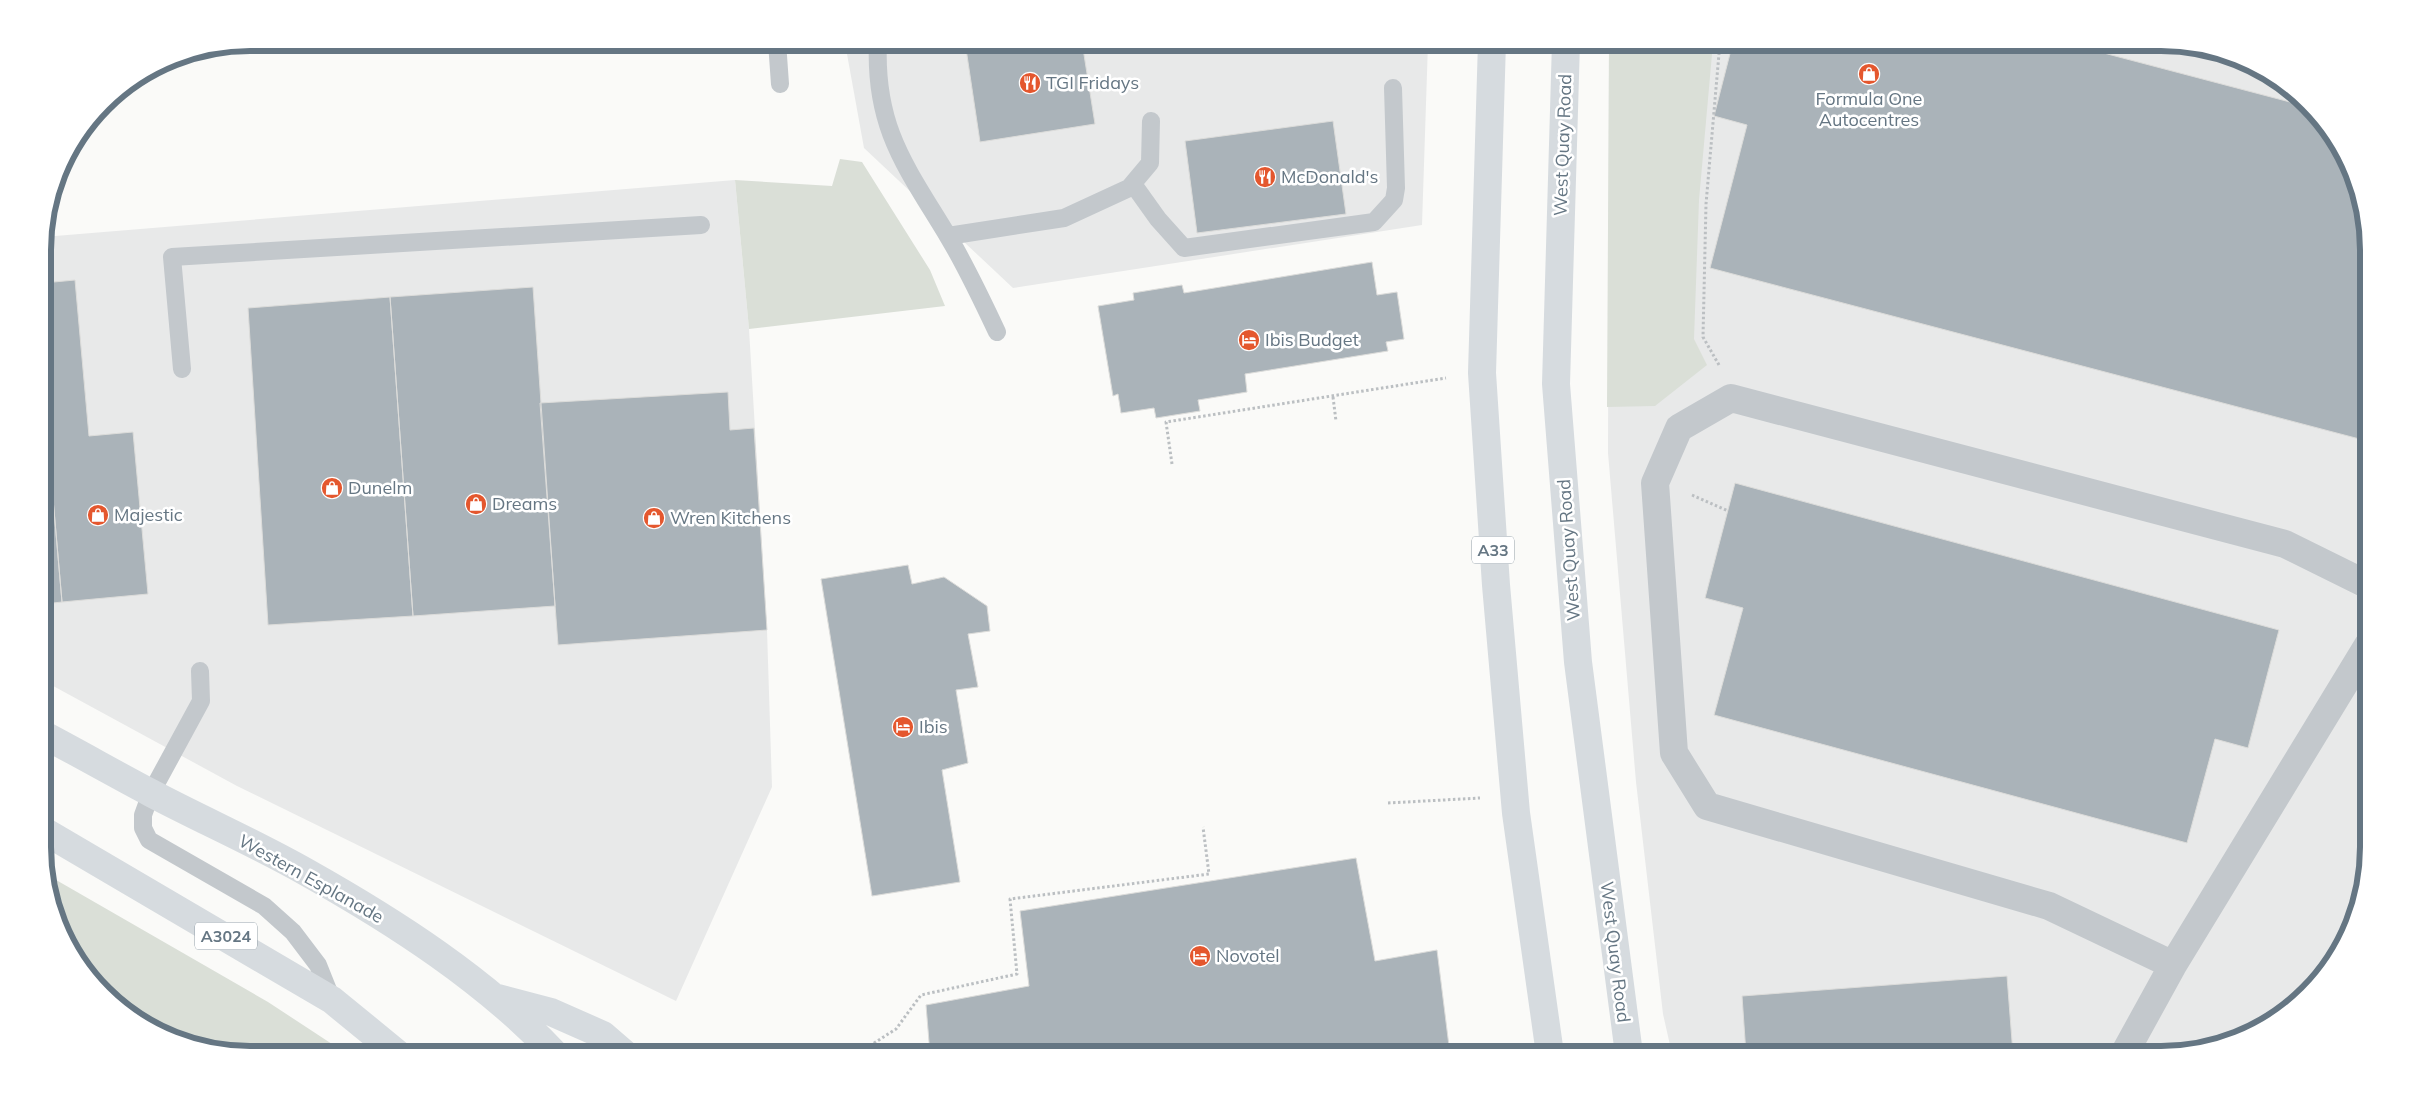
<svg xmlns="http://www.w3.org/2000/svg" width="2411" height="1097" viewBox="0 0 2411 1097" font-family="Mulish,sans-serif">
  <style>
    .built { fill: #e8e9e9 }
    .green { fill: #dadfd7 }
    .building { fill: #aab3b9; stroke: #dcdcda }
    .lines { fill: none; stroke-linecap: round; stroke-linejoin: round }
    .path { stroke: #bbbfc2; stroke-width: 3; stroke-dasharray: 2.5 2.5; stroke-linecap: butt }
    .service { stroke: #c3c8cc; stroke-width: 18 }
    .minor { stroke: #c3c8cc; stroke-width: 28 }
    .primary { stroke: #d6dbdf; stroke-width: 28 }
    .trunk { stroke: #d6dbdf; stroke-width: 28 }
    .labels { text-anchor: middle; stroke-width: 5; stroke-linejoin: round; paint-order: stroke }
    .shield { fill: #fff; stroke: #939fa8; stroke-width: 1 }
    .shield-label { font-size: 16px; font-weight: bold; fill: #657683 }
    .poi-label { font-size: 18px; fill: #657683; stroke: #fff; text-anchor: start }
    .street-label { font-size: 18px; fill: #657683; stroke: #fff }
    .rim { fill: none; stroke: #657683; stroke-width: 6 }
  </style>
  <rect width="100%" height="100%" fill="#fafaf8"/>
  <path class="built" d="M 845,43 L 1428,43 L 1422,225 L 1013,288 L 864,148 Z
    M 1609,43 L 2161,43 L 2241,58 L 2287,86 L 2326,124 L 2367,223 L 2368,847 L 2353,927 L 2325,973 L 2276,1019 L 2228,1043 L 2174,1054 L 1672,1054 L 1663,1014 L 1636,782 L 1608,453 Z
    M 735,180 L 749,329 L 767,630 L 772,787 L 676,1001 L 237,786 L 44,681 L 43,237 Z"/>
  <path class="green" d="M 1609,43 L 1713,43 L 1699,200 L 1694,339 L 1707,365 L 1655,406 L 1607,407 Z
    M 840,159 L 862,162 L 930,270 L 945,306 L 749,329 L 735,180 L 832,186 Z
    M 44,873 L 268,1002 L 332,1044 L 344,1054 L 250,1054 L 170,1039 L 124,1011 L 85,973 L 58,926 Z"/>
  <path class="building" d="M 965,42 L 1082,42 L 1095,124 L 980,142 Z
    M 1733,42 L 2062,42 L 2309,107 L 2326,124 L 2353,171 L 2367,223 L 2367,441 L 1710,268 L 1747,125 L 1714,116 Z
    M 1333,121 L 1346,214 L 1197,233 L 1185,141 Z
    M 1372,262 L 1377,295 L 1397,292 L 1404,339 L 1386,342 L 1388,351 L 1245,374 L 1247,392 L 1198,400 L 1200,411 L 1156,418 L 1154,408 L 1121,413 L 1118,394 L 1113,396 L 1098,306 L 1134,300 L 1133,293 L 1182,285 L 1184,293 Z
    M 75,280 L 89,436 L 133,432 L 148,594 L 62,602 L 43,384 L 43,283 Z
    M 533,287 L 555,606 L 413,616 L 390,297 Z
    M 390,297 L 413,616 L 268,625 L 248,308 Z
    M 43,384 L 62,602 L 44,604 Z
    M 728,392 L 730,430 L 754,428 L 767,630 L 558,645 L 540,403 Z
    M 1735,483 L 2279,630 L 2248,748 L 2215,739 L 2187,843 L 1714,715 L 1743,608 L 1705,598 Z
    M 908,565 L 912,584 L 944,577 L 987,606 L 990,631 L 968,634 L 978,687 L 956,690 L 968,763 L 942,770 L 960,882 L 872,896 L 821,579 Z
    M 1356,858 L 1375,961 L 1437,950 L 1450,1054 L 930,1054 L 926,1005 L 1029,986 L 1020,911 Z
    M 2007,976 L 2013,1054 L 1746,1054 L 1742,996 Z"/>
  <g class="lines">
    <path class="path" d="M 1719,365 L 1703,337 L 1706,204 L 1720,42
      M 1333,397 L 1336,421
      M 1172,464 L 1166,422 L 1446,378
      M 1692,495 L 1728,511
      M 1388,803 L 1480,798
      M 857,1054 L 896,1029 L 921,995 L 1017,974 L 1010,899 L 1209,874 L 1203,827"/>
    <path class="service" d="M 777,42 L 780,84
      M 878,42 C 874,129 907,168 949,238 C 967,268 982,300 997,332
      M 1133,184 L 1158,219 L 1184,248 L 1374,222 L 1394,200 L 1396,188 L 1393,88
      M 948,236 L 1064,218 L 1129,188 L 1150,163 L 1151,121
      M 182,369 L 172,257 L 701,225
      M 200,671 L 201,701 L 151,793 L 143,815 L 143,828 L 149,840 L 264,906 L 293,932 L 318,965 L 332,1000"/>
    <path class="minor" d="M 2173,965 L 2049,906 L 1707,806 L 1674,753 L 1655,483 L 1679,428 L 1731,398 L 2285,544 L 2368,585
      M 2124,1054 L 2173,965 L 2368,645"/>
    <path class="primary" d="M 44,735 C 80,754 115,774 151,793 C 202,820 255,843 306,872 C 395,922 485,980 555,1054
      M 44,831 L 332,1000 L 398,1054
      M 498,998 L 551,1012 L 603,1035 L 625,1054"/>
    <path class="trunk" d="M 1492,42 L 1482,373 L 1496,585 L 1516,813 L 1550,1054
      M 1566,42 L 1556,384 L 1578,662 L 1629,1054"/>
  </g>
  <defs>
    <g id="shop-disc" transform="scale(1.125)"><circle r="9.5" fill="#e4572e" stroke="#fff"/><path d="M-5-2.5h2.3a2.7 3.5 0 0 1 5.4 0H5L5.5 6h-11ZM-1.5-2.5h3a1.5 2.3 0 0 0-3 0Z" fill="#fff"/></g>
    <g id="restaurant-disc" transform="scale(1.125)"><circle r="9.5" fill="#e4572e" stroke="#fff"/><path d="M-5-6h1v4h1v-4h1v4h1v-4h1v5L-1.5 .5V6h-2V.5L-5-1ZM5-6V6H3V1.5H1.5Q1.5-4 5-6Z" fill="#fff"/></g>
    <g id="hotel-disc" transform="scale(1.125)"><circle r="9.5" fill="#e4572e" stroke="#fff"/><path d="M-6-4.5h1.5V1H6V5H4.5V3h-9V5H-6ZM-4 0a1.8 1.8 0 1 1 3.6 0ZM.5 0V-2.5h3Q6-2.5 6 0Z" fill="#fff"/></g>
  </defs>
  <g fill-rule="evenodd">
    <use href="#shop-disc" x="1869" y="74"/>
    <use href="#restaurant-disc" x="1030" y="83"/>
    <use href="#restaurant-disc" x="1265" y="177"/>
    <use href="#hotel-disc" x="1249" y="340"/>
    <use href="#shop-disc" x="332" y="488"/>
    <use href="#shop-disc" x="476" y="504"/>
    <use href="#shop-disc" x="98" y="515"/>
    <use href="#shop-disc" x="654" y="518"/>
    <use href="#hotel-disc" x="903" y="727"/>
    <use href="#hotel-disc" x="1200" y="956"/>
  </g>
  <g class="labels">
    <g class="shield">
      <rect x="1472" y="536.5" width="42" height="27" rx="4"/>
      <rect x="195" y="922.5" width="62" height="27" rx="4"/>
    </g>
    <g class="shield-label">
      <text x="1493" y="556">A33</text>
      <text x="226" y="942">A3024</text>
    </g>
    <g class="poi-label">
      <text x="1046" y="89">TGI Fridays</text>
      <text x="1869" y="105" text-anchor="middle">Formula One<tspan x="1869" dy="21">Autocentres</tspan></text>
      <text x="1281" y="183">McDonald's</text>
      <text x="1265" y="346">Ibis Budget</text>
      <text x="348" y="494">Dunelm</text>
      <text x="492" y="510">Dreams</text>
      <text x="114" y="521">Majestic</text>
      <text x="670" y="524">Wren Kitchens</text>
      <text x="919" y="733">Ibis</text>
      <text x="1216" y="962">Novotel</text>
    </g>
    <g class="street-label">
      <text transform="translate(1563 145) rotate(-88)" y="6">West Quay Road</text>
      <text transform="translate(1569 550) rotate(-94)" y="6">West Quay Road</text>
      <text transform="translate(311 879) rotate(29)" y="6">Western Esplanade</text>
      <text transform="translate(1615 952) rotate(83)" y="6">West Quay Road</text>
    </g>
  </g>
  <path d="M0 0H2411V1097H0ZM250 51H2161A199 199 0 0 1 2360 250V847A199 199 0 0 1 2161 1046H250A199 199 0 0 1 51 847V250A199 199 0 0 1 250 51Z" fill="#fff" fill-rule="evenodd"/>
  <path class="rim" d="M250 51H2161A199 199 0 0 1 2360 250V847A199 199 0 0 1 2161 1046H250A199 199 0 0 1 51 847V250A199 199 0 0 1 250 51Z"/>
</svg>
